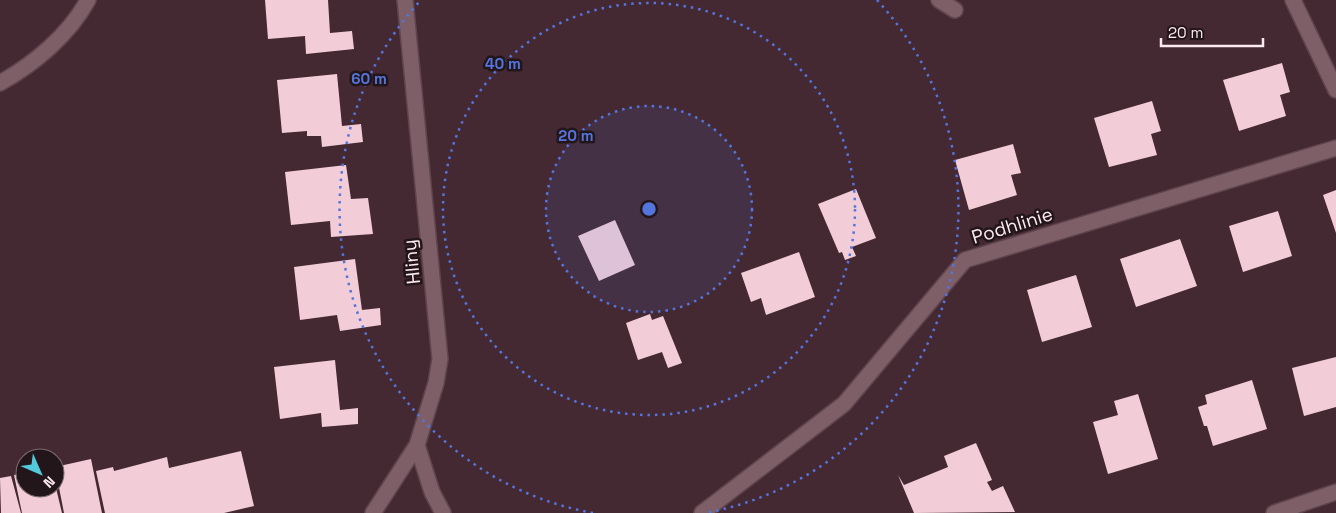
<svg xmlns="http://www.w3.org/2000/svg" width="1336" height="513" viewBox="0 0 1336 513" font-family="'Space Grotesk',sans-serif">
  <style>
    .building { fill: #f2cdd8 }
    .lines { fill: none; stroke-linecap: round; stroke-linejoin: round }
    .lane-casing { stroke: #5d444d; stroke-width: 18 }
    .street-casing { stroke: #5d444d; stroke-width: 18 }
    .lane { stroke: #7e5e67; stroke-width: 15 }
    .street { stroke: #7e5e67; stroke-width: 15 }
    .ring { fill: none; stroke: #5575de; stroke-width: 2.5; stroke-dasharray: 2.5 5 }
    .labels { text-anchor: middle; stroke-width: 5; stroke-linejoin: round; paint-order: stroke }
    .street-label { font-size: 19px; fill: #feeaf0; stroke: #22161a }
    .centre { fill: #5575de; stroke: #22161a; stroke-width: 2.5 }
    .ring-label { font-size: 15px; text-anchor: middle; font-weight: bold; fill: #5575de; stroke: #22161a; stroke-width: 5; stroke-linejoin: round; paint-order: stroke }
  </style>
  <rect width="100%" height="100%" fill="#442832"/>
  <path class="building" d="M 265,0 L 328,0 L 330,33 L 352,31 L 354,49 L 306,54 L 305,36 L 268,39 Z
    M 1282,63 L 1290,92 L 1280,95 L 1286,116 L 1239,131 L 1223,80 Z
    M 337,74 L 342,126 L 361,124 L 363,142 L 322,147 L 321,136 L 307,136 L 307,131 L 282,133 L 277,80 Z
    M 1152,101 L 1161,131 L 1151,134 L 1157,155 L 1109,167 L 1094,118 Z
    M 1013,144 L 1021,173 L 1011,175 L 1017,195 L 969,210 L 955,160 Z
    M 346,165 L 351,199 L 368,198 L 373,234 L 331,237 L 330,221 L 291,225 L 285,172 Z
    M 856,189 L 876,238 L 852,247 L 856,256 L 845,260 L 842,252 L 839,253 L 818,204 Z
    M 1336,190 L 1336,233 L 1323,195 Z
    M 1278,211 L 1292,256 L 1243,272 L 1229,226 Z
    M 615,220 L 635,265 L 599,281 L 578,236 Z
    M 1180,239 L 1197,286 L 1136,307 L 1120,259 Z
    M 799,252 L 815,297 L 766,315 L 761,298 L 751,302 L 741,273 Z
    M 355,259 L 362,310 L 380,308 L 381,325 L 340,331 L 337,315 L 300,320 L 294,267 Z
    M 1076,275 L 1092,327 L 1042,342 L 1027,290 Z
    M 650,314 L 652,320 L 663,316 L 682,363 L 668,368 L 662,352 L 638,360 L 626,323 Z
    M 1336,357 L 1336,407 L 1304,416 L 1292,368 Z
    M 335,360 L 340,410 L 358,408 L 358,424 L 322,427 L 321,413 L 280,419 L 274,367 Z
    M 1252,380 L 1267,429 L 1213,446 L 1207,426 L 1204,426 L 1198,407 L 1207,404 L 1205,395 Z
    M 1138,394 L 1158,459 L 1108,474 L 1093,422 L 1118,415 L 1114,401 Z
    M 976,443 L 992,480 L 987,482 L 992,491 L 1003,486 L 1015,512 L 914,513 L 898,475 L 904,485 L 948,467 L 944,456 Z
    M 241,451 L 254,506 L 224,513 L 105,513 L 96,471 L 113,467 L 114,471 L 167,457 L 169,468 Z
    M 91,459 L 102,513 L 64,513 L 55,467 Z
    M 25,473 L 25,488 L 56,488 L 62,513 L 22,513 L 14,475 Z
    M 11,476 L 21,513 L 1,513 L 0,478 Z"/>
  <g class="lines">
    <g class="lane-casing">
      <path id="lane" d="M 939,0 L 955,10"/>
    </g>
    <g class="street-casing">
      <path id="street" d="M 405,0 L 440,359 L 436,383 L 417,445 L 432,492 L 443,513
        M 1293,0 L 1336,90
        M 0,83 C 34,64 69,35 88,0
        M 373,513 L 417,445
        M 702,513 L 844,404 L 965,260 L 1336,148
        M 1274,513 L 1336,492"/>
    </g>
    <use href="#lane" class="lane"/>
    <use href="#street" class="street"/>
  </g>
  <circle cx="649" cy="209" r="103" fill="#5575de" fill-opacity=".12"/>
  <g class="ring">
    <circle cx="649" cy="209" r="103"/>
    <circle cx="649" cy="209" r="206"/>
    <path d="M593 513A309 309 0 0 1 421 0M877 0A309 309 0 0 1 705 513"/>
  </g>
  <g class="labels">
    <g class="street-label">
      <text transform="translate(1012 225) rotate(-17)" y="7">Podhlinie</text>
      <text transform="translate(411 262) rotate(-96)" y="7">Hliny</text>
    </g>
  </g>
  <circle cx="649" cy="209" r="8" class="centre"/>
  <g class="ring-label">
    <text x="503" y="69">40 m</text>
    <text x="369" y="84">60 m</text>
    <text x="576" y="141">20 m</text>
  </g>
  <g transform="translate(40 473) rotate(135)"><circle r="24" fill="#22161a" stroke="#7a6b70"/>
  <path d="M0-4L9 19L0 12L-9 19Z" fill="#53cadc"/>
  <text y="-8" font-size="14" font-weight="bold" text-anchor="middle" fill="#feeaf0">N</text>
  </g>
  <path d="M1161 38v8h102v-8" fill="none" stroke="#feeaf0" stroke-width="2.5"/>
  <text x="1168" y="38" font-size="15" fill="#feeaf0" stroke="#22161a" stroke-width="4" paint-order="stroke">20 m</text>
</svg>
